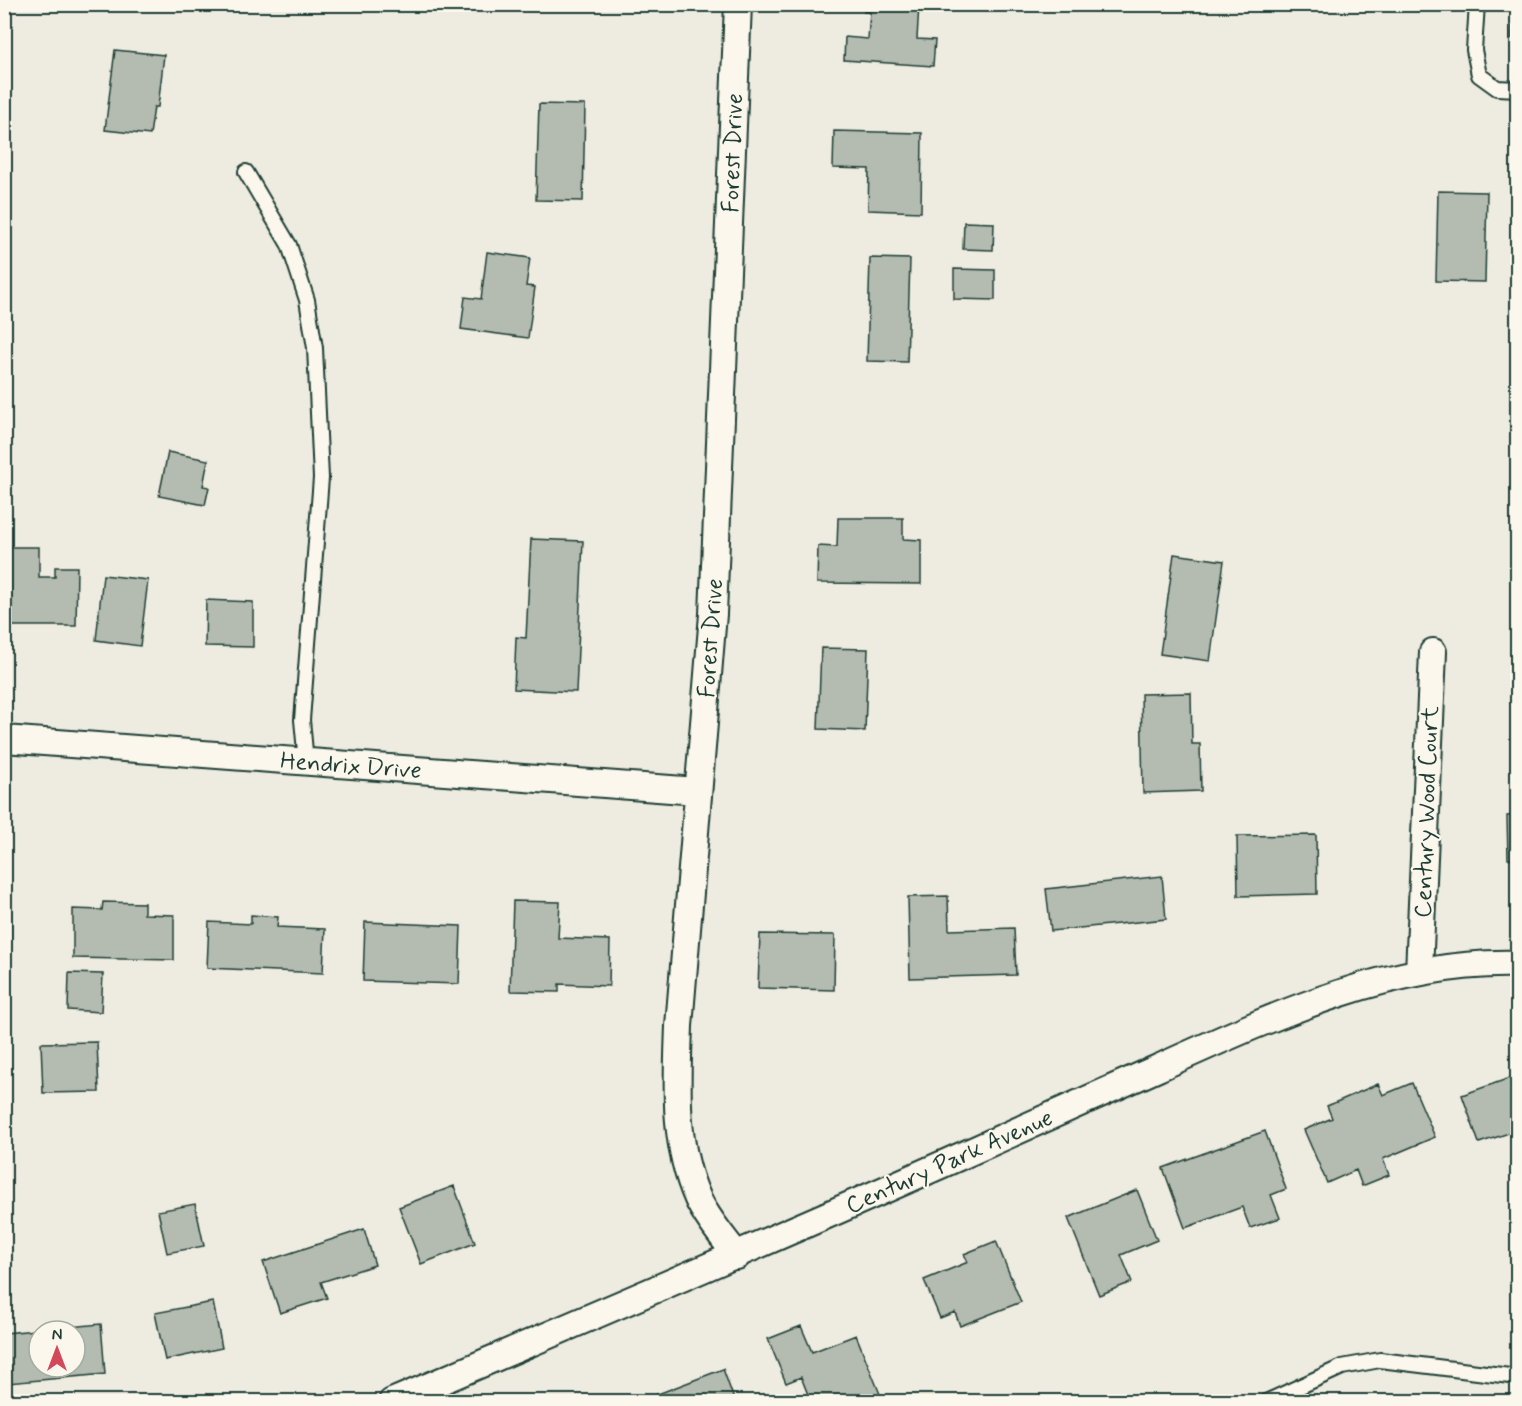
<svg xmlns="http://www.w3.org/2000/svg" width="1522" height="1406" viewBox="0 0 1522 1406" font-family="Mynerve,sans-serif">
  <style>
    .building { fill: #b4bbb0; stroke: #1f3d34; stroke-width: 1.5; fill-rule: evenodd }
    .lines { fill: none; stroke-linecap: round; stroke-linejoin: round }
    .service-casing { stroke: #1f3d34; stroke-width: 18 }
    .minor-casing { stroke: #1f3d34; stroke-width: 30 }
    .service { stroke: #fbf7ec; stroke-width: 14 }
    .minor { stroke: #fbf7ec; stroke-width: 26 }
    .labels { text-anchor: middle; stroke-width: 4.5; stroke-linejoin: round; paint-order: stroke }
    .street-label { font-size: 24px; fill: #1f3d34; stroke: #fbf7ec }
  </style>
  <rect width="100%" height="100%" fill="#eeece1"/>
  <filter id="ink" filterUnits="userSpaceOnUse"><feTurbulence type="fractalNoise" baseFrequency=".0167" numOctaves="2"/><feDisplacementMap in="SourceGraphic" scale="12" xChannelSelector="R" yChannelSelector="G"/><feConvolveMatrix kernelMatrix="1 2 1 2 8 2 1 2 1" color-interpolation-filters="sRGB"/></filter>
  <g filter="url(#ink)">
    <path class="building" d="M 865,4 L 919,4 L 917,39 L 935,40 L 933,66 L 844,60 L 845,37 L 868,39 L 870,12 L 864,12 Z
      M 1513,4 L 1518,4 L 1518,39 L 1511,39 Z
      M 115,50 L 164,55 L 158,107 L 154,107 L 150,135 L 105,130 Z
      M 539,104 L 585,105 L 583,201 L 536,200 Z
      M 834,131 L 922,133 L 921,212 L 868,210 L 869,169 L 833,168 Z
      M 1438,191 L 1487,192 L 1485,282 L 1436,281 Z
      M 964,222 L 994,223 L 993,250 L 963,249 Z
      M 487,252 L 530,258 L 526,286 L 535,287 L 528,338 L 461,329 L 465,297 L 481,299 Z
      M 870,258 L 910,259 L 907,362 L 867,361 Z
      M 954,269 L 995,270 L 995,300 L 954,299 Z
      M 168,452 L 208,460 L 203,486 L 209,487 L 205,505 L 159,496 Z
      M 838,518 L 903,518 L 903,539 L 921,540 L 921,584 L 817,583 L 818,546 L 837,547 Z
      M 531,539 L 583,541 L 576,692 L 514,689 L 516,637 L 526,638 Z
      M 4,547 L 39,547 L 39,577 L 55,577 L 55,567 L 77,567 L 76,626 L 4,626 Z
      M 1174,554 L 1224,561 L 1210,661 L 1160,654 Z
      M 103,575 L 148,580 L 140,646 L 96,640 Z
      M 206,600 L 253,602 L 253,647 L 205,646 Z
      M 821,648 L 868,649 L 865,731 L 818,729 Z
      M 1191,693 L 1192,744 L 1200,744 L 1201,791 L 1143,793 L 1141,694 Z
      M 1518,815 L 1518,859 L 1508,859 L 1507,816 Z
      M 1316,835 L 1317,894 L 1238,896 L 1237,836 Z
      M 1162,876 L 1166,919 L 1051,931 L 1046,889 Z
      M 4,895 L 11,895 L 10,944 L 4,944 Z
      M 948,896 L 949,930 L 1014,928 L 1016,975 L 910,978 L 908,897 Z
      M 513,901 L 560,902 L 558,938 L 610,940 L 609,986 L 559,984 L 559,992 L 510,991 Z
      M 103,902 L 144,903 L 144,914 L 174,915 L 174,960 L 73,958 L 73,909 L 102,910 Z
      M 251,915 L 278,917 L 277,927 L 325,929 L 323,973 L 207,968 L 209,922 L 251,924 Z
      M 365,922 L 461,926 L 459,984 L 363,981 Z
      M 760,934 L 835,935 L 834,990 L 758,988 Z
      M 69,973 L 103,974 L 101,1012 L 68,1010 Z
      M 97,1042 L 99,1092 L 43,1093 L 41,1043 Z
      M 1518,1075 L 1518,1130 L 1479,1143 L 1462,1095 Z
      M 1412,1083 L 1435,1137 L 1383,1159 L 1389,1175 L 1362,1186 L 1356,1170 L 1327,1183 L 1304,1130 L 1332,1118 L 1327,1106 L 1378,1084 L 1383,1095 Z
      M 1265,1131 L 1286,1189 L 1271,1195 L 1280,1218 L 1250,1228 L 1242,1207 L 1185,1228 L 1163,1168 Z
      M 454,1186 L 475,1243 L 421,1264 L 399,1207 Z
      M 1137,1190 L 1157,1240 L 1121,1255 L 1132,1282 L 1099,1295 L 1068,1218 Z
      M 195,1204 L 204,1246 L 167,1253 L 158,1211 Z
      M 364,1229 L 375,1265 L 321,1282 L 327,1298 L 280,1313 L 263,1262 Z
      M 996,1241 L 1021,1302 L 960,1326 L 955,1312 L 940,1318 L 924,1280 L 968,1262 L 964,1254 Z
      M 213,1302 L 222,1348 L 165,1360 L 155,1313 Z
      M 101,1324 L 105,1374 L 8,1383 L 4,1333 ZM 39,1331 L 75,1331 L 75,1367 L 39,1367 Z
      M 801,1326 L 812,1352 L 856,1335 L 880,1394 L 861,1402 L 811,1402 L 801,1377 L 786,1383 L 768,1339 Z
      M 723,1369 L 735,1402 L 637,1402 Z"/>
    <g class="lines">
      <g class="service-casing">
        <path id="service" d="M 1477,4 L 1474,50 L 1479,75 L 1497,88 L 1518,89
          M 246,172 L 289,245 L 307,300 L 315,348 L 321,478 L 302,720 L 306,762
          M 1266,1402 L 1342,1367 L 1380,1360 L 1518,1377"/>
      </g>
      <g class="minor-casing">
        <path id="minor" d="M 4,739 L 697,791
          M 1419,972 L 1433,652
          M 737,1256 C 724,1238 707,1219 698,1199 C 673,1143 677,1085 679,1026 L 713,614 L 738,4
          M 392,1402 C 579,1322 766,1243 952,1160 C 1020,1130 1089,1099 1158,1068 C 1269,1018 1392,960 1518,964"/>
      </g>
      <use href="#service" class="service"/>
      <use href="#minor" class="minor"/>
    </g>
  </g>
  <g class="labels">
    <g class="street-label">
      <text transform="translate(732 153) rotate(-88)" y="8">Forest Drive</text>
      <text transform="translate(710 638) rotate(-86)" y="8">Forest Drive</text>
      <text transform="translate(351 765) rotate(4)" y="8">Hendrix Drive</text>
      <text transform="translate(1426 812) rotate(-88)" y="8">Century Wood Court</text>
      <text transform="translate(949 1161) rotate(-24)" y="8">Century Park Avenue</text>
    </g>
  </g>
  <rect width="1522" height="1406" fill="none" stroke="#fbf7ec" stroke-width="24"/>
  <rect x="12" y="12" width="1498" height="1382" fill="none" stroke="#1f3d34" stroke-width="2" filter="url(#ink)"/>
  <g transform="translate(57 1349)"><circle r="28" fill="#fbf7ec" stroke="#a3ada2" stroke-width="1.5"/>
  <path d="M0-4.5L10 22L0 15L-10 22Z" fill="#d1495b"/>
  <text y="-9" font-size="16" font-weight="bold" text-anchor="middle" fill="#1f3d34">N</text>
  </g>
</svg>
